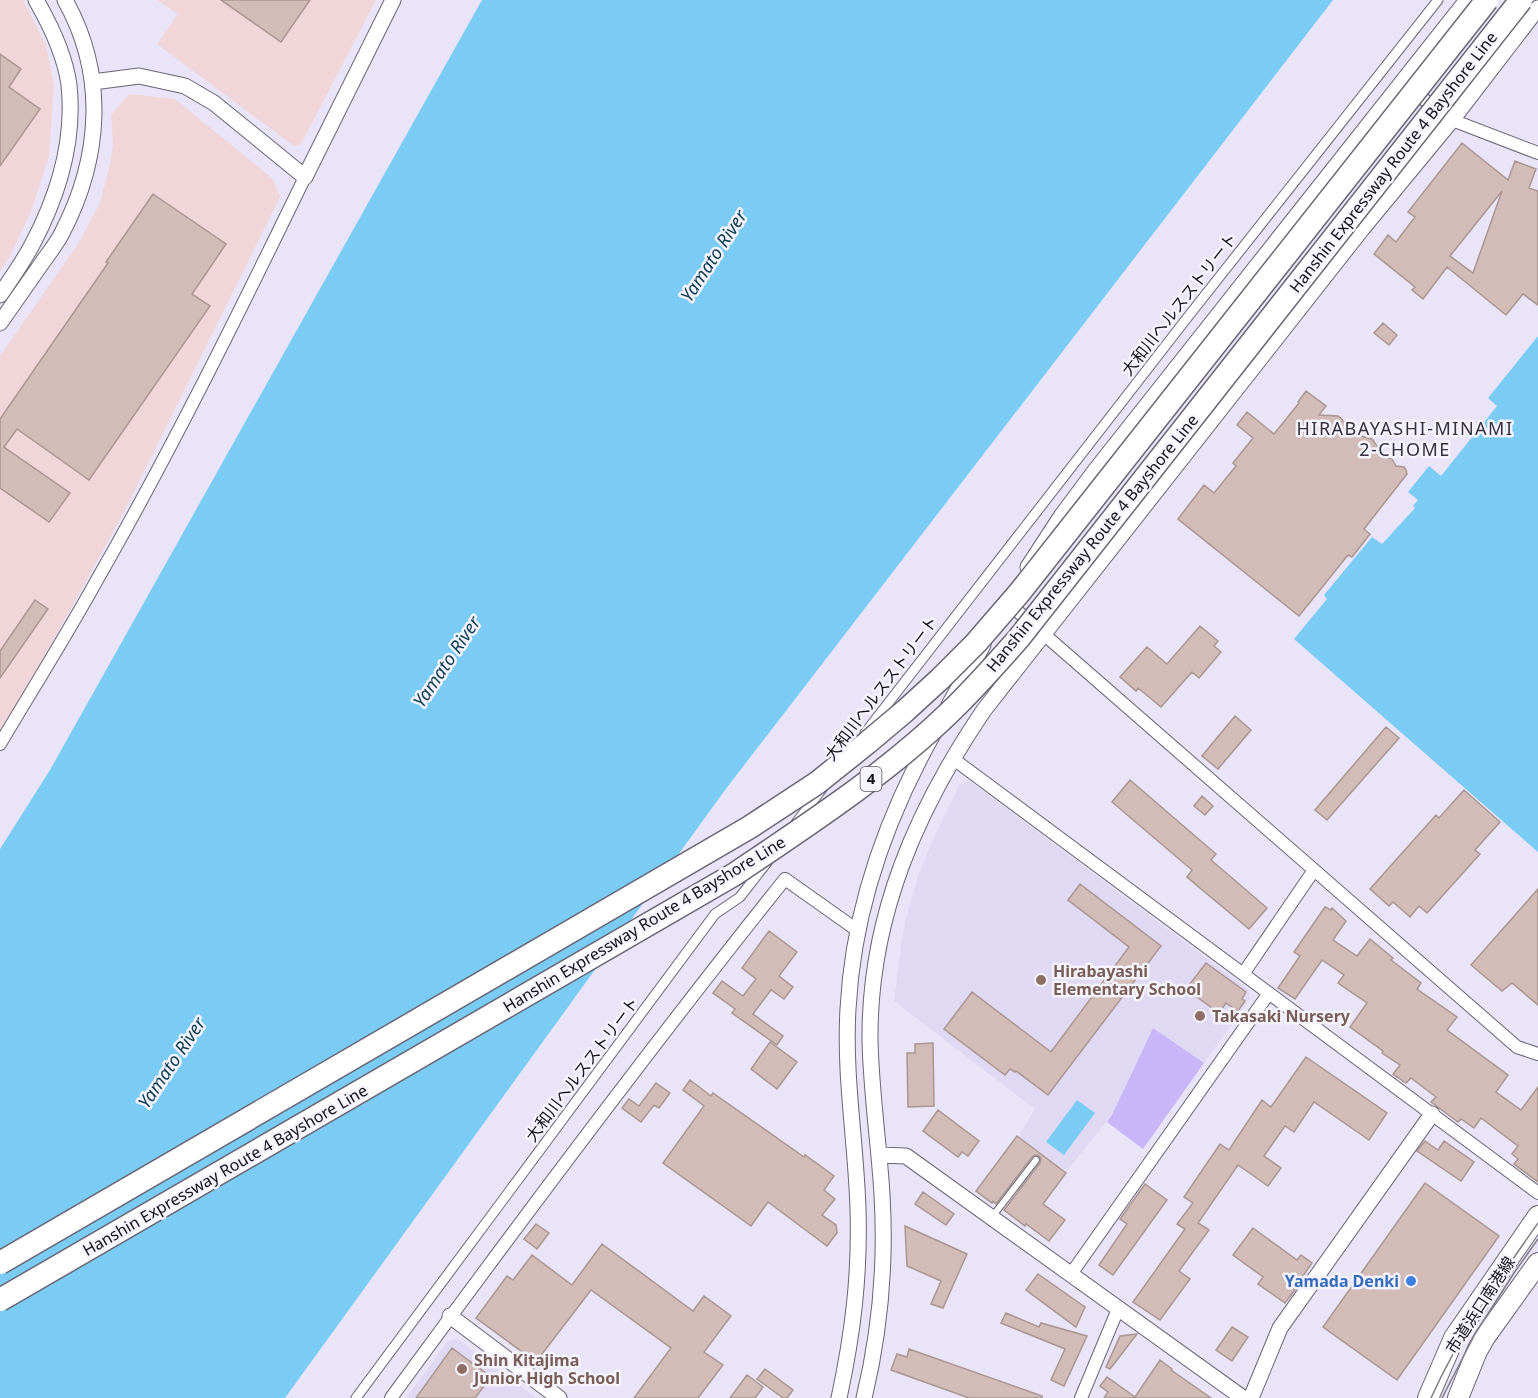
<svg xmlns="http://www.w3.org/2000/svg" width="1538" height="1398" viewBox="0 0 1538 1398" font-family="'Noto Sans','Noto Sans JP',sans-serif">
  <style>
    .built { fill: #e0d9f3 }
    .industrial { fill: #f1d6d9 }
    .green { fill: #c9b6f8 }
    .water { fill: #7bccf5 }
    .building { fill: #d2bcb7; stroke: #aa9591; stroke-width: 1.5; fill-rule: evenodd }
    .lines { fill: none; stroke-linecap: round; stroke-linejoin: round }
    .service-casing { stroke: #696575; stroke-width: 8 }
    .pedestrian-casing { stroke: #696575; stroke-width: 11 }
    .minor-casing { stroke: #696575; stroke-width: 14 }
    .tertiary-casing { stroke: #696575; stroke-width: 17 }
    .primary-casing { stroke: #696575; stroke-width: 22 }
    .service { stroke: #fff; stroke-width: 6 }
    .pedestrian { stroke: #fff; stroke-width: 9 }
    .minor { stroke: #fff; stroke-width: 12 }
    .tertiary { stroke: #fff; stroke-width: 15 }
    .primary { stroke: #fff; stroke-width: 20 }
    .tram { stroke: #7f7c88; stroke-width: 1.5 }
    .motorway-bridge-casing { stroke: #696575; stroke-width: 25; stroke-linecap: butt }
    .motorway-bridge { stroke: #fff; stroke-width: 22 }
    .education-dot { fill: #8d6e63; stroke: #f5f3fe; stroke-width: 2 }
    .shop-dot { fill: #3f7fe0; stroke: #f5f3fe; stroke-width: 2 }
    .labels { text-anchor: middle; stroke-width: 5; stroke-linejoin: round; paint-order: stroke }
    .shield { fill: #f5f3fe; stroke: #57565d; stroke-width: 1.5 }
    .shield-label { font-size: 15px; font-weight: bold; fill: #131218 }
    .street-label { font-size: 16px; fill: #131218; stroke: #f5f3fe }
    .education-label { font-size: 16px; font-weight: bold; fill: #785e54; stroke: #f5f3fe; text-anchor: start }
    .shop-label { font-size: 16px; font-weight: bold; fill: #366cbe; stroke: #f5f3fe; text-anchor: end }
    .water-label { font-size: 18px; font-style: italic; fill: #093a4f; stroke: #f5f3fe }
    .neighbourhood-label { font-size: 18px; letter-spacing: 1.5px; fill: #35313f; stroke: #f5f3fe }
  </style>
  <rect width="100%" height="100%" fill="#e9e4f7"/>
  <path class="built" d="M 970,781 L 1249,990 L 1250,999 L 1204,1063 L 1153,1028 L 1113,1113 L 1067,1171 L 1018,1137 L 1035,1109 L 894,1001 L 899,960 L 905,922 L 918,876 L 935,835 L 960,784 Z
    M 458,1339 L 536,1398 L 406,1398 L 448,1341 Z"/>
  <path class="industrial" d="M 0,0 L 23,0 L 46,45 L 54,85 L 49,156 L 31,212 L 10,256 L 0,271 Z
    M 157,0 L 376,0 L 301,144 L 294,146 L 157,44 L 178,14 Z
    M 129,94 L 175,99 L 273,179 L 280,197 L 123,514 L 53,641 L 0,731 L 0,356 L 78,244 L 100,203 L 110,164 L 113,144 L 111,115 Z"/>
  <path class="green" d="M 1153,1028 L 1204,1063 L 1143,1149 L 1107,1122 L 1113,1113 Z"/>
  <path class="water" d="M 482,0 L 1333,0 L 725,790 L 285,1398 L 0,1398 L 0,849 L 50,770 Z
    M 1538,336 L 1538,852 L 1294,639 L 1327,599 L 1324,595 L 1372,537 L 1382,544 L 1415,508 L 1413,506 L 1418,500 L 1408,492 L 1429,466 L 1441,476 L 1497,406 L 1488,398 Z
    M 1077,1100 L 1095,1113 L 1064,1155 L 1046,1142 Z"/>
  <path class="building" d="M 221,0 L 310,0 L 281,42 Z
    M 0,54 L 21,69 L 9,87 L 40,109 L 0,166 Z
    M 1462,143 L 1508,180 L 1515,161 L 1536,169 L 1529,188 L 1538,191 L 1538,305 L 1523,294 L 1506,315 L 1447,267 L 1423,299 L 1412,290 L 1415,287 L 1374,254 L 1388,235 L 1396,242 L 1415,217 L 1408,212 ZM 1502,191 L 1473,273 L 1450,256 Z
    M 153,194 L 226,244 L 192,294 L 210,306 L 89,480 L 17,429 L 4,447 L 70,493 L 49,522 L 0,488 L 0,419 L 108,263 L 106,262 Z
    M 1383,323 L 1397,335 L 1389,345 L 1374,333 Z
    M 1306,391 L 1326,406 L 1319,415 L 1338,416 L 1341,418 L 1346,426 L 1353,428 L 1357,435 L 1372,439 L 1384,456 L 1392,459 L 1396,466 L 1404,467 L 1406,470 L 1407,474 L 1364,529 L 1370,534 L 1352,557 L 1348,555 L 1299,616 L 1178,519 L 1204,485 L 1214,493 L 1236,466 L 1233,463 L 1253,438 L 1237,425 L 1247,412 L 1274,434 L 1299,403 L 1298,402 Z
    M 35,600 L 48,609 L 0,678 L 0,651 Z
    M 1200,626 L 1218,641 L 1214,646 L 1221,652 L 1199,678 L 1192,672 L 1161,707 L 1138,688 L 1136,691 L 1120,677 L 1147,647 L 1167,664 Z
    M 1235,716 L 1251,730 L 1218,769 L 1202,756 Z
    M 1386,727 L 1399,738 L 1327,820 L 1315,810 Z
    M 1130,780 L 1216,854 L 1211,860 L 1267,908 L 1249,929 L 1187,877 L 1192,870 L 1112,802 Z
    M 1464,790 L 1500,822 L 1475,850 L 1480,854 L 1427,913 L 1419,906 L 1410,917 L 1393,902 L 1389,906 L 1370,889 L 1436,815 L 1439,818 Z
    M 1202,796 L 1213,806 L 1205,815 L 1194,806 Z
    M 1080,884 L 1161,946 L 1048,1095 L 1016,1071 L 1015,1072 L 1010,1069 L 1005,1075 L 944,1029 L 972,992 L 1051,1052 L 1129,947 L 1068,900 Z
    M 1538,889 L 1538,1005 L 1512,983 L 1502,991 L 1471,965 Z
    M 1325,907 L 1331,910 L 1332,908 L 1346,921 L 1333,940 L 1357,956 L 1370,939 L 1393,958 L 1391,960 L 1421,983 L 1417,989 L 1457,1017 L 1447,1030 L 1508,1075 L 1496,1092 L 1521,1110 L 1538,1087 L 1538,1182 L 1514,1164 L 1518,1159 L 1512,1154 L 1518,1146 L 1481,1118 L 1474,1128 L 1461,1119 L 1458,1122 L 1431,1102 L 1436,1097 L 1411,1078 L 1406,1083 L 1393,1074 L 1400,1065 L 1382,1053 L 1383,1051 L 1350,1027 L 1367,1003 L 1338,983 L 1344,975 L 1322,960 L 1295,999 L 1278,988 L 1300,956 L 1294,952 Z
    M 769,931 L 797,952 L 779,976 L 793,987 L 784,999 L 771,990 L 753,1014 L 783,1036 L 777,1045 L 732,1013 L 735,1009 L 713,993 L 722,981 L 743,996 L 756,979 L 742,968 Z
    M 1206,963 L 1246,992 L 1242,999 L 1245,1001 L 1238,1011 L 1226,1003 L 1219,1013 L 1186,989 Z
    M 770,1042 L 797,1062 L 777,1089 L 751,1069 Z
    M 933,1043 L 934,1106 L 908,1107 L 907,1053 L 915,1053 L 915,1044 Z
    M 1306,1057 L 1387,1113 L 1369,1140 L 1314,1102 L 1294,1132 L 1285,1126 L 1264,1156 L 1281,1168 L 1268,1186 L 1238,1165 L 1198,1223 L 1209,1230 L 1179,1271 L 1190,1279 L 1160,1320 L 1133,1302 L 1185,1229 L 1177,1224 L 1193,1203 L 1184,1197 L 1220,1144 L 1229,1150 L 1262,1100 L 1271,1107 Z
    M 690,1080 L 711,1096 L 713,1093 L 804,1157 L 805,1155 L 834,1176 L 824,1190 L 835,1199 L 822,1215 L 836,1225 L 837,1233 L 827,1246 L 768,1202 L 751,1226 L 663,1163 L 704,1106 L 683,1090 Z
    M 656,1083 L 670,1093 L 659,1108 L 654,1105 L 641,1122 L 622,1108 L 629,1099 L 639,1106 Z
    M 938,1110 L 979,1141 L 968,1156 L 962,1152 L 958,1157 L 923,1131 Z
    M 1017,1136 L 1066,1173 L 1043,1204 L 1065,1220 L 1049,1241 L 1026,1224 L 1025,1226 L 1004,1210 L 1040,1163 L 1041,1159 L 1039,1156 L 1035,1155 L 1032,1157 L 996,1204 L 993,1201 L 992,1203 L 976,1191 Z
    M 1425,1141 L 1438,1150 L 1444,1141 L 1474,1162 L 1461,1181 L 1417,1151 Z
    M 1425,1183 L 1499,1236 L 1397,1380 L 1323,1327 Z
    M 1145,1184 L 1167,1200 L 1113,1275 L 1099,1265 L 1127,1224 L 1120,1219 Z
    M 923,1192 L 954,1214 L 946,1225 L 915,1204 Z
    M 536,1224 L 549,1233 L 537,1249 L 524,1239 Z
    M 905,1226 L 967,1254 L 943,1308 L 931,1304 L 941,1281 L 907,1266 Z
    M 1253,1228 L 1297,1260 L 1301,1255 L 1312,1263 L 1294,1289 L 1295,1290 L 1285,1303 L 1258,1284 L 1263,1277 L 1233,1255 Z
    M 602,1244 L 693,1311 L 704,1296 L 731,1316 L 704,1352 L 723,1365 L 698,1398 L 634,1398 L 671,1348 L 591,1290 L 536,1362 L 476,1318 L 507,1276 L 513,1280 L 532,1255 L 572,1285 Z
    M 1038,1274 L 1085,1307 L 1076,1327 L 1026,1290 Z
    M 1006,1313 L 1039,1327 L 1041,1323 L 1087,1336 L 1064,1386 L 1051,1380 L 1065,1349 L 1001,1323 Z
    M 1232,1327 L 1248,1337 L 1232,1361 L 1216,1350 Z
    M 1137,1334 L 1110,1369 L 1106,1367 L 1120,1336 Z
    M 452,1348 L 491,1377 L 475,1398 L 416,1398 Z
    M 909,1349 L 1042,1396 L 1042,1398 L 969,1398 L 891,1370 L 897,1354 L 907,1357 Z
    M 1160,1360 L 1172,1369 L 1171,1370 L 1211,1398 L 1104,1398 L 1108,1392 L 1100,1386 L 1107,1377 L 1135,1397 Z
    M 765,1369 L 793,1390 L 787,1398 L 783,1398 L 757,1379 Z
    M 747,1375 L 763,1387 L 755,1398 L 730,1398 Z"/>
  <g class="lines">
    <g class="service-casing">
      <path id="service" d="M 992,1217 L 1036,1160"/>
    </g>
    <g class="pedestrian-casing">
      <path id="pedestrian" d="M 865,733 L 1187,318 L 1438,0
        M 796,823 L 822,789
        M 356,1398 L 715,914 L 740,897 L 768,861"/>
    </g>
    <g class="minor-casing">
      <path id="minor" d="M 1411,90 L 1452,120 L 1538,153
        M 1007,602 L 1517,1047 L 1538,1054
        M 0,744 C 32,690 66,636 97,580 C 172,449 239,313 305,177
        M 952,758 L 1538,1193
        M 1243,974 L 1314,870
        M 1071,1274 L 1269,993
        M 391,1398 C 519,1223 649,1049 785,879 L 857,930
        M 1081,1398 L 1118,1309"/>
    </g>
    <g class="tertiary-casing">
      <path id="tertiary" d="M 93,82 L 139,76 L 185,86 L 214,103 L 305,177 L 393,0
        M 0,295 C 11,279 23,262 32,245 C 58,196 75,141 69,85 C 65,55 51,26 36,0
        M 0,323 C 14,303 28,283 42,263 C 49,253 57,243 62,233 C 101,158 107,75 65,0
        M 1028,567 L 1062,515 L 1094,472 L 1467,0
        M 949,705 L 983,645
        M 879,1155 L 906,1156 L 1243,1398
        M 450,1316 L 559,1398
        M 839,1398 C 853,1333 860,1275 858,1209 C 856,1142 844,1076 848,1009 C 853,910 885,820 933,734
        M 864,1398 C 880,1332 886,1262 882,1195 C 879,1143 871,1092 870,1040 C 869,918 916,810 984,710 L 1362,229 L 1452,120 L 1538,8
        M 1251,1398 L 1280,1328 L 1432,1114"/>
    </g>
    <g class="primary-casing">
      <path id="primary" d="M 1428,1398 L 1454,1338 L 1538,1216
        M 1458,1398 L 1477,1351 L 1485,1337 L 1538,1263"/>
    </g>
    <use href="#service" class="service"/>
    <use href="#pedestrian" class="pedestrian"/>
    <use href="#minor" class="minor"/>
    <use href="#tertiary" class="tertiary"/>
    <use href="#primary" class="primary"/>
    <path class="tram" d="M 1431,1398 C 1460,1334 1498,1280 1538,1223
      M 1442,1398 L 1475,1334 L 1514,1273 L 1538,1239"/>
    <g class="motorway-bridge-casing">
      <path id="motorway-bridge" d="M 0,1263 L 750,827 L 817,783 L 867,743 L 905,711 L 940,679 L 976,643 L 1020,592 L 1487,0
        M 0,1300 L 735,874 C 809,824 886,774 950,712 C 975,688 997,663 1019,638 L 1521,0"/>
    </g>
    <use href="#motorway-bridge" class="motorway-bridge"/>
  </g>
  <g class="education-dot">
    <circle cx="1041" cy="980" r="6"/>
    <circle cx="1200" cy="1016" r="6"/>
    <circle cx="462" cy="1369" r="6"/>
  </g>
  <circle class="shop-dot" cx="1411" cy="1281" r="6"/>
  <g class="labels">
    <rect class="shield" x="860.5" y="767" width="21" height="24" rx="4.5"/>
    <g class="shield-label">
      <text x="871" y="784">4</text>
    </g>
    <g class="street-label">
      <text transform="translate(1393 162) rotate(-52)" y="6">Hanshin Expressway Route 4 Bayshore Line</text>
      <text transform="translate(1179 304) rotate(-52)" y="6">大和川ヘルスストリート</text>
      <text transform="translate(1092 543) rotate(-51)" y="6">Hanshin Expressway Route 4 Bayshore Line</text>
      <text transform="translate(881 688) rotate(-53)" y="6">大和川ヘルスストリート</text>
      <text transform="translate(644 924) rotate(-31)" y="6">Hanshin Expressway Route 4 Bayshore Line</text>
      <text transform="translate(582 1069) rotate(-53)" y="6">大和川ヘルスストリート</text>
      <text transform="translate(225 1170) rotate(-30)" y="6">Hanshin Expressway Route 4 Bayshore Line</text>
      <text transform="translate(1480 1305) rotate(-57)" y="6">市道浜口南港線</text>
    </g>
    <g class="education-label">
      <text x="1053" y="977">Hirabayashi<tspan x="1053" dy="18">Elementary School</tspan></text>
      <text x="1212" y="1022">Takasaki Nursery</text>
      <text x="474" y="1366">Shin Kitajima<tspan x="474" dy="18">Junior High School</tspan></text>
    </g>
    <g class="shop-label">
      <text x="1399" y="1287">Yamada Denki</text>
    </g>
    <g class="water-label">
      <text transform="translate(714 256) rotate(-57)" y="6">Yamato River</text>
      <text transform="translate(447 662) rotate(-56)" y="6">Yamato River</text>
      <text transform="translate(172 1063) rotate(-56)" y="6">Yamato River</text>
    </g>
    <g class="neighbourhood-label">
      <text x="1405" y="435">HIRABAYASHI-MINAMI<tspan x="1405" dy="21">2-CHOME</tspan></text>
    </g>
  </g>
</svg>
